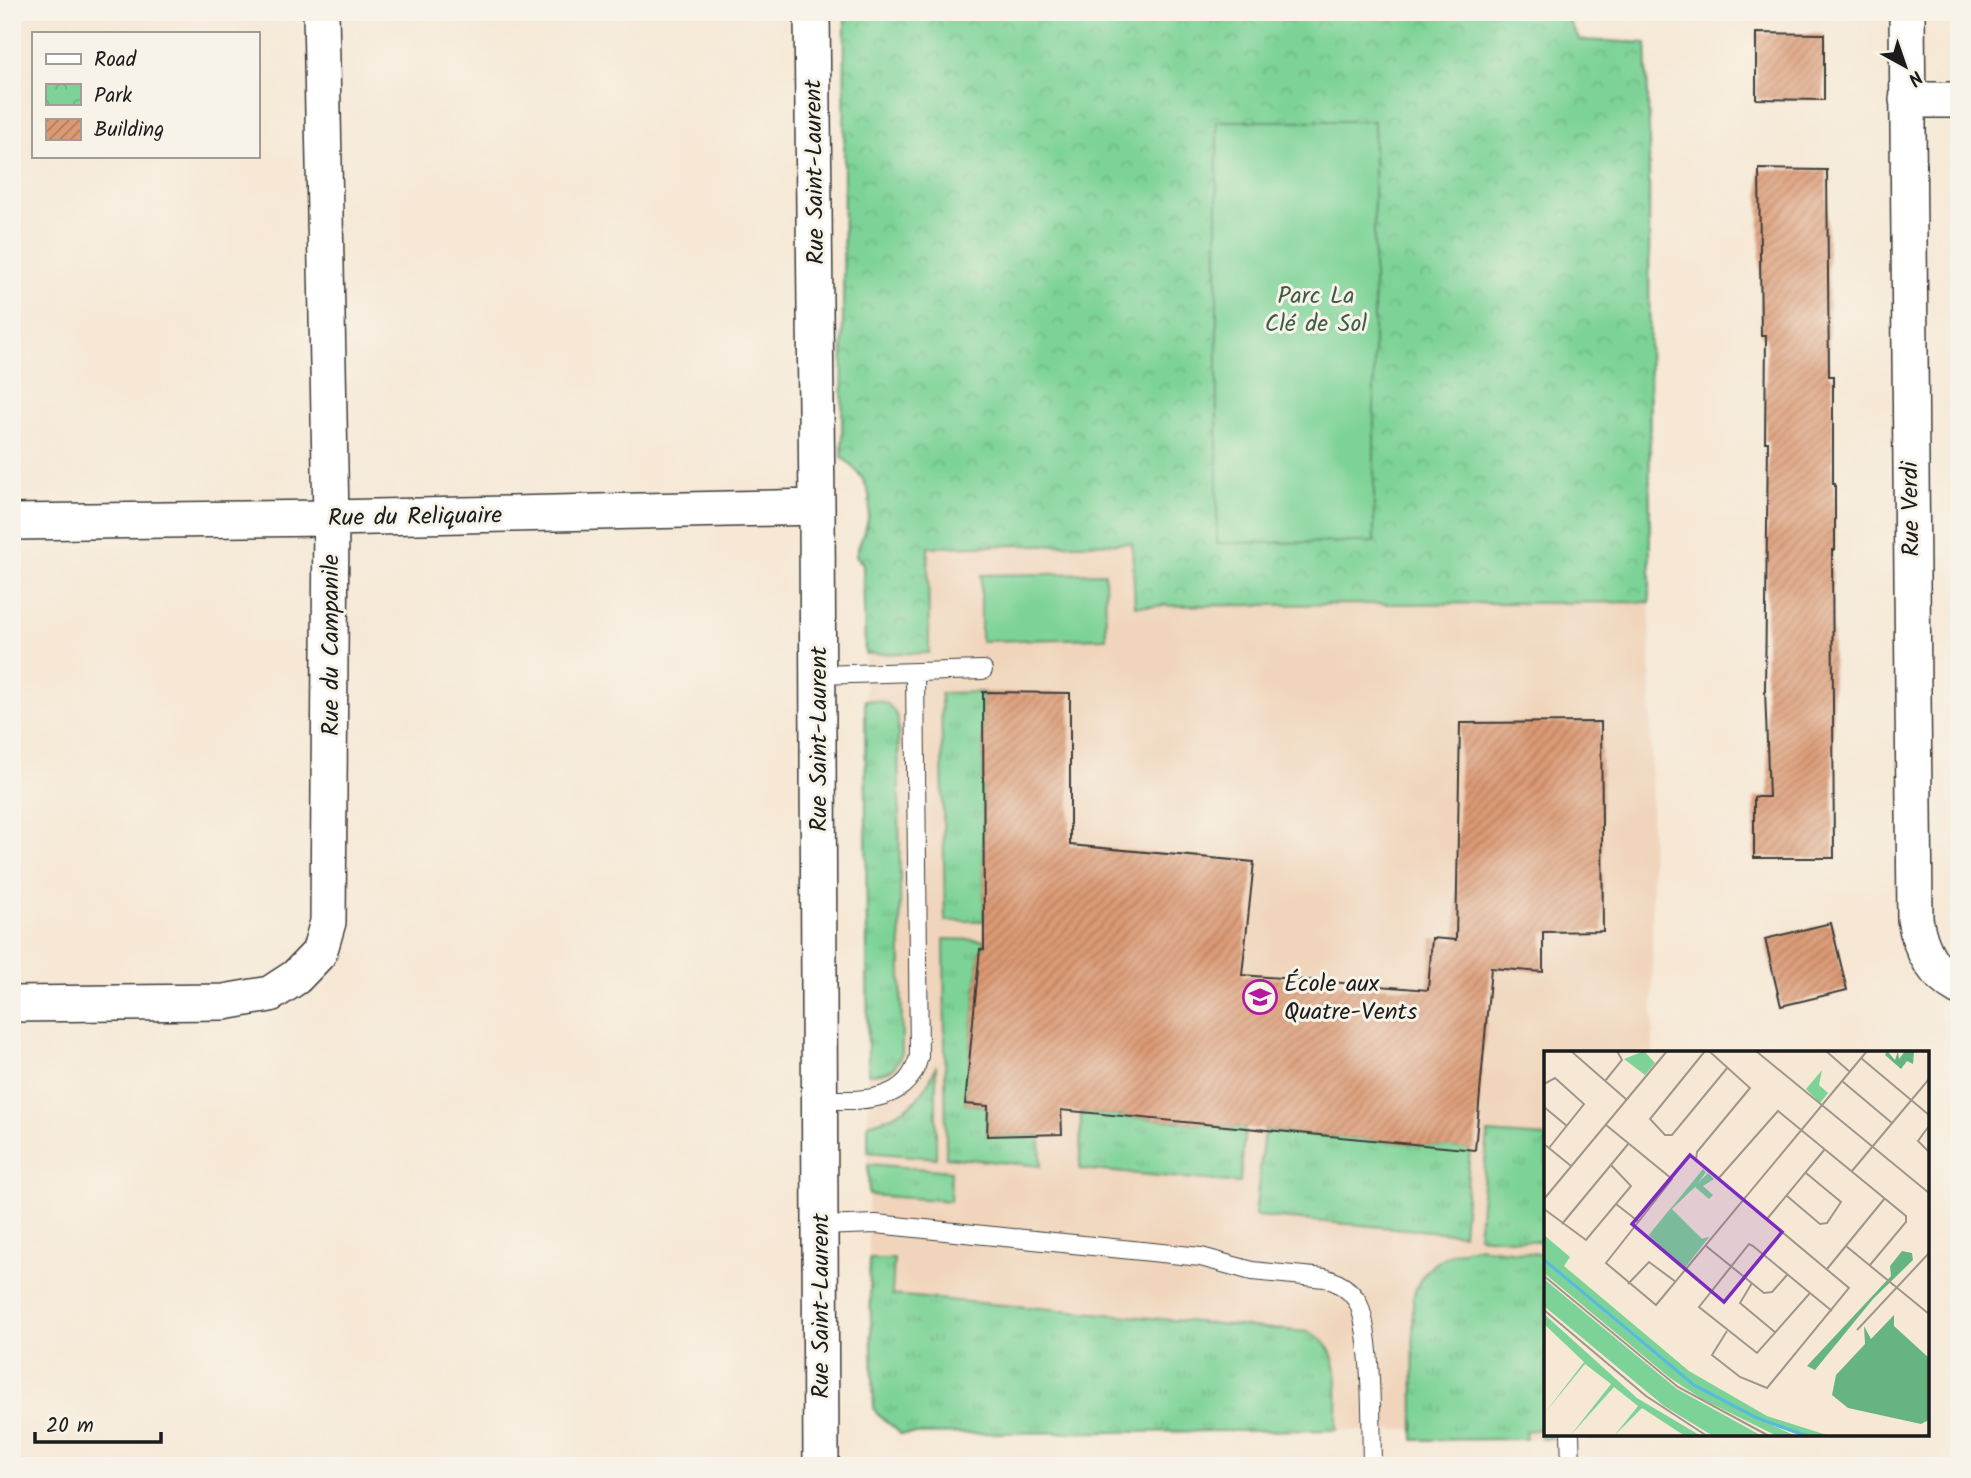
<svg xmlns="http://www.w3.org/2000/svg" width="1971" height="1478" viewBox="0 0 1971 1478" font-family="Kalam,sans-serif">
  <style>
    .built { fill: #f0d5bc }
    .grass { fill: url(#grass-tufts); stroke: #4c785a; stroke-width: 2 }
    .park { fill: url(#park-crowns); stroke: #4c785a; stroke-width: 2 }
    .pitch { fill: #7dd397; stroke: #4c785a; stroke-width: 2 }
    .building { fill: url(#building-hatch) }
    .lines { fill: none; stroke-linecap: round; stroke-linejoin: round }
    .service-casing { stroke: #3d3b38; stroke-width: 20 }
    .minor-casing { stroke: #3d3b38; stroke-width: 38 }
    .service { stroke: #fff; stroke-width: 18 }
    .minor { stroke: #fff; stroke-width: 35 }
    .labels { text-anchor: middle; stroke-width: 6; stroke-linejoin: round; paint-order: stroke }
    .street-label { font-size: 24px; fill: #1c1c1c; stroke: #f7f3e8 }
    .park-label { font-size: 24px; fill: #3e5c47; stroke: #f7f3e8 }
    .poi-label { font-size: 24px; fill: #1c1c1c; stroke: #f7f3e8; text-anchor: start }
    .inset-river { fill: none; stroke: #59bcd7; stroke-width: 3.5 }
    .inset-road { fill: none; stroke: #9f968b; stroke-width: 2 }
    .view { fill: #7b2cbf; fill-opacity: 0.15; stroke: #7b2cbf; stroke-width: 3.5 }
    .inset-edge { fill: none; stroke: #1c1c1c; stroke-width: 3.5 }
  </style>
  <defs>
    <pattern id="grass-tufts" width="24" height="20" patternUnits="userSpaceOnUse" patternTransform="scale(1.75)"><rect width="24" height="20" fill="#7dd397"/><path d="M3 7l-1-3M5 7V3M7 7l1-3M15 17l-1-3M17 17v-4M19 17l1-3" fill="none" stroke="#6bb582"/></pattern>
    <pattern id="park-crowns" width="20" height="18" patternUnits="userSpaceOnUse" patternTransform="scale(1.75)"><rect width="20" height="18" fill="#7dd397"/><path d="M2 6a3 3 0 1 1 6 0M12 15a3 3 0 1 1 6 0" fill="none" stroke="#6bb582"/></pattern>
    <pattern id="building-hatch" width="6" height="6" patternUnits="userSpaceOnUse" patternTransform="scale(1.75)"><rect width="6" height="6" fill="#dc9a74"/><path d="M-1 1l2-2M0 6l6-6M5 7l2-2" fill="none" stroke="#b27d5e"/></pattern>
  </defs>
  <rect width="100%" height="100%" fill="#f7f3e8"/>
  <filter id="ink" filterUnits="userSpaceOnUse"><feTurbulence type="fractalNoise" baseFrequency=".0143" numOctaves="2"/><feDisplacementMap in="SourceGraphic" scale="14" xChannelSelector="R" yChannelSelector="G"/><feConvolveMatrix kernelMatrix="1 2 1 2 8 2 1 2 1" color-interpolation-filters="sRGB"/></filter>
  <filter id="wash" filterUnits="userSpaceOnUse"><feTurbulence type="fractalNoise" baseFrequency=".00686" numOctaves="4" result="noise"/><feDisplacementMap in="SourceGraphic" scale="28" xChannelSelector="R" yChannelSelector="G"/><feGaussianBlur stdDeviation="1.57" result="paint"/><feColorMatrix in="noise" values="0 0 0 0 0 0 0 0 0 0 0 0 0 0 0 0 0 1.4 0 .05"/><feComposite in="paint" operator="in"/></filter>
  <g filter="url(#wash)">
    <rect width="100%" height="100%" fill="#f6e8d5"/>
    <path class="built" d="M 1133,543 L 1135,606 L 1650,602 L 1653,1053 L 1546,1053 L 1546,1434 L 1653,1434 L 1653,1437 L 1414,1440 L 1414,1430 L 900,1434 L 895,1425 L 876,1413 L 872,1397 L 869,1309 L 865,654 L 929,653 L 928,547 Z"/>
    <path class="grass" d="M 983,692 L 984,921 L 945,921 L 941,693 Z
      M 865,700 C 883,700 891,702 898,719 L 902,1052 C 895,1073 888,1073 868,1074 Z
      M 944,939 L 984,940 L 984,950 L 980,950 L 965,1104 L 988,1107 L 987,1136 L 1040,1135 L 1041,1166 L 946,1157 Z
      M 936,1065 L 936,1158 L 868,1152 L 868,1124 C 903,1115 924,1101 936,1065 Z
      M 1081,1112 L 1245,1128 L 1240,1183 L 1080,1169 Z
      M 1264,1130 L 1470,1149 L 1463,1234 L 1255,1216 Z
      M 1488,1133 L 1546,1137 L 1546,1242 L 1478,1236 Z
      M 868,1164 L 951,1171 L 950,1201 L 869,1195 Z
      M 1476,1247 L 1546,1255 L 1546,1434 L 1552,1434 L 1552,1438 L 1541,1439 L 1541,1429 L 1525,1431 L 1526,1439 L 1414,1440 L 1413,1299 C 1419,1268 1446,1251 1476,1247 Z
      M 869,1259 L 894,1259 L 892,1295 L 1308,1332 C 1346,1345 1336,1398 1337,1430 L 900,1434 C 893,1423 878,1420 874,1408 Z
      M 1589,1434 L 1653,1434 L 1653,1437 L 1589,1438 Z"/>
    <path class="park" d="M 845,12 L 1563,12 L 1580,40 L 1646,43 L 1649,127 L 1650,602 L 1135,606 L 1132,543 L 928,547 L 929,653 L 865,654 L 863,564 L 856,556 C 858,546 862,539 865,530 C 876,497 868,478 842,457 Z"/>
    <path class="pitch" d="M 1217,121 L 1374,121 L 1374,542 L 1217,543 Z
      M 1105,573 L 1106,638 L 981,641 L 981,575 Z"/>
    <g id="blocks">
      <path class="building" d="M 1756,33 L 1824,34 L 1824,100 L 1756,99 Z
        M 1759,169 L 1827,170 L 1829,376 L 1833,376 L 1833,484 L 1835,484 L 1835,550 L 1832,550 L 1834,858 L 1754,858 L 1754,797 L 1769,797 L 1765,690 L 1768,442 L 1765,442 L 1766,336 L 1761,336 Z
        M 983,692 L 1070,693 L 1070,845 L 1254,862 L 1242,975 L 1428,990 L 1432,938 L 1456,940 L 1460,723 L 1601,722 L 1603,931 L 1543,932 L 1543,972 L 1491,968 L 1475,1150 L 1061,1110 L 1062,1134 L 987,1136 L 988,1106 L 965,1104 L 980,949 L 984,950 Z
        M 1831,923 L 1847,990 L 1781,1006 L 1765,939 Z"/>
    </g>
  </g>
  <g filter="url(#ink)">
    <use href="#blocks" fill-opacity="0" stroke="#3d3b38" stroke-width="2"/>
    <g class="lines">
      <g class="service-casing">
        <path id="service" d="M 818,675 L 983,670
          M 819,1100 C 859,1100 908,1105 919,1056 L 915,674
          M 820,1226 L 876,1224 L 1201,1257 L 1252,1271 L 1325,1278 C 1338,1282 1348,1288 1356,1299 C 1373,1326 1371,1430 1372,1466
          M 1570,1434 L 1571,1466"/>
      </g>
      <g class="minor-casing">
        <path id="minor" d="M 812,12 L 817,507 L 821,1466
          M 1907,12 L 1915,919 C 1920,949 1932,973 1959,988
          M 1907,100 L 1959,100
          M 12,522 L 331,518 L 817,507
          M 12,1004 L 224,1002 L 270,994 L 296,977 L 319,953 L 328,922 L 331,518 L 321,12"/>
      </g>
      <use href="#service" class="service"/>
      <use href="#minor" class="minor"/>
    </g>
  </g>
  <defs>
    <g id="school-ring" transform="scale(1.75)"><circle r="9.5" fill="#f7f3e8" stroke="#b5179e" stroke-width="1.5"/><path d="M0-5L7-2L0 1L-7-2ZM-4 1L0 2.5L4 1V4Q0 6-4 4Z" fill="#b5179e"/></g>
  </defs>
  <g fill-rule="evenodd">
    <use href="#school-ring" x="1260" y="997"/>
  </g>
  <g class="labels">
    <g class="street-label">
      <text transform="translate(814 172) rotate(-91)" y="8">Rue Saint-Laurent</text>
      <text transform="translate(1910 509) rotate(-91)" y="8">Rue Verdi</text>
      <text transform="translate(415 516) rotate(-1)" y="8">Rue du Reliquaire</text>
      <text transform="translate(330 645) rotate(-90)" y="8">Rue du Campanile</text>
      <text transform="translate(818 739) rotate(-90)" y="8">Rue Saint-Laurent</text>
      <text transform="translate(820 1306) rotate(-90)" y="8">Rue Saint-Laurent</text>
    </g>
    <g class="park-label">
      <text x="1316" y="303">Parc La<tspan x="1316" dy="28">Clé de Sol</tspan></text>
    </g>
    <g class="poi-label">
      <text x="1284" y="991">École aux<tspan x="1284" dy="28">Quatre-Vents</tspan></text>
    </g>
  </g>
  <g transform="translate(1544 1051)">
    <rect width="385" height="385" fill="#f6e8d5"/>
    <path d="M 278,19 L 275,34 L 284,42 L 276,52 L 262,38 ZM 159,118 L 162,121 L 154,132 L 164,122 L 170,128 L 159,135 L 169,144 L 165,148 L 151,136 L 128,158 L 158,188 L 165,186 L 140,217 L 105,184 ZM 0,184 L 26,206 L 20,215 L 145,320 L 223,365 L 286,385 L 265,385 L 205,364 L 252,385 L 233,385 L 158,348 L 126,327 L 0,222 L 0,211 L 122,313 L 0,208 ZM 0,228 L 133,338 L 218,385 L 169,385 L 120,355 L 0,255 ZM 0,263 L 93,347 L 157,385 L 141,385 L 98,357 L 70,385 L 94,355 L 70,336 L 26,385 L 67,333 L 41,313 L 0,363 L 40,311 L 0,273 Z" fill="#7dd397"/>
    <path d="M 343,0 L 351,9 L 354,0 L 355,8 L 361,0 L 370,0 L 369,13 L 363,10 L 357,18 L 341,4 ZM 358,200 L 368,202 L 369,209 L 329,248 L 271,319 L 263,315 L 347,225 L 346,215 ZM 350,264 L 350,275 L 385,307 L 385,369 L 377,373 L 304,357 L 288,344 L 292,324 L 321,293 L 320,275 L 327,288 Z" fill="#66b580"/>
    <path d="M 100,0 L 111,12 L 101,24 L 80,8 ZM 126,158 L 158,188 L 165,186 L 140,218 L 105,184 Z" fill="#7dd397"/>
    <path d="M 137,171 L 144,177 L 128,197 L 121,191 Z" fill="#7dd397"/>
    <path class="inset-river" d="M 0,209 L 150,334 L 213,367 L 263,385"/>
    <path class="inset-road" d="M 27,0 L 83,49M 161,0 L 106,68 L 121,84 L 128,84 L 184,16M 165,0 L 206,37 L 153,101 L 152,109 L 305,237 L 223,337 L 196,326 L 168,304 L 183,280M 212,0 L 385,142M 282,0 L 306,21M 317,7 L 385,64M 61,30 L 78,9 L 73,0M 298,30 L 348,72M 0,33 L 11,27 L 40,53 L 5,97M 0,56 L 23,75M 62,74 L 128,128 L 62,212 L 112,254 L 323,0M 385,75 L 374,90 L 385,101M 0,93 L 27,115M 308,120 L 385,28M 174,128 L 234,60 L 362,165 L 362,171 L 326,214M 243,145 L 276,173 L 283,172 L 297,151 L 262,122M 0,148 L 123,0M 72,153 L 95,171M 0,158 L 42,189 L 87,135 L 67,114M 223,168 L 281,98M 18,173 L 85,92M 162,195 L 220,242 L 228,241 L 243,224M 302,195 L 385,263M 283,218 L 341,147M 0,225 L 134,336 L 225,385M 208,232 L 196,252 L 232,282M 84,233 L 105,211 L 132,231M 266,242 L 213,302 L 155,256 L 205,193 L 209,195 L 266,242 L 288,260M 0,259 L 102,345 L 163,385M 313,279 L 385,202"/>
    <path class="view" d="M 146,104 L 238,181 L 180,251 L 88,173 Z"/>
    <rect width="385" height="385" class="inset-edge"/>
  </g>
  <rect width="1971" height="1478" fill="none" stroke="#f7f3e8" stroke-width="42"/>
  <rect x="32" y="32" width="228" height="126" fill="#f7f3e8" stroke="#9f9d96" stroke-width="2"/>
  <rect x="46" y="54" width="35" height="10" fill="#ffffff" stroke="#9f9d96" stroke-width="2"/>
  <text x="94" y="66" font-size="21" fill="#1c1c1c">Road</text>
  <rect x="46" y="84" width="35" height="21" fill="url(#park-crowns)" stroke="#9f9d96" stroke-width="2"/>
  <text x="94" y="102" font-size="21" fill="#1c1c1c">Park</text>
  <rect x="46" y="119" width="35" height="21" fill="url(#building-hatch)" stroke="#9f9d96" stroke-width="2"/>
  <text x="94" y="136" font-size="21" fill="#1c1c1c">Building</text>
  <g transform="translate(1905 66) rotate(140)" stroke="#f7f3e8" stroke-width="5" paint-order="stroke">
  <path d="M0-5L12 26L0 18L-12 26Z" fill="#1c1c1c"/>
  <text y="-10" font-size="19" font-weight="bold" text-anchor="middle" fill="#1c1c1c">N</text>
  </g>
  <path d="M35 1432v10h126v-10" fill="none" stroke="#1c1c1c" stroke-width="3.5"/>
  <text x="46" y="1432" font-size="21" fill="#1c1c1c" stroke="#f7f3e8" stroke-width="5" paint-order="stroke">20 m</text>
</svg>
